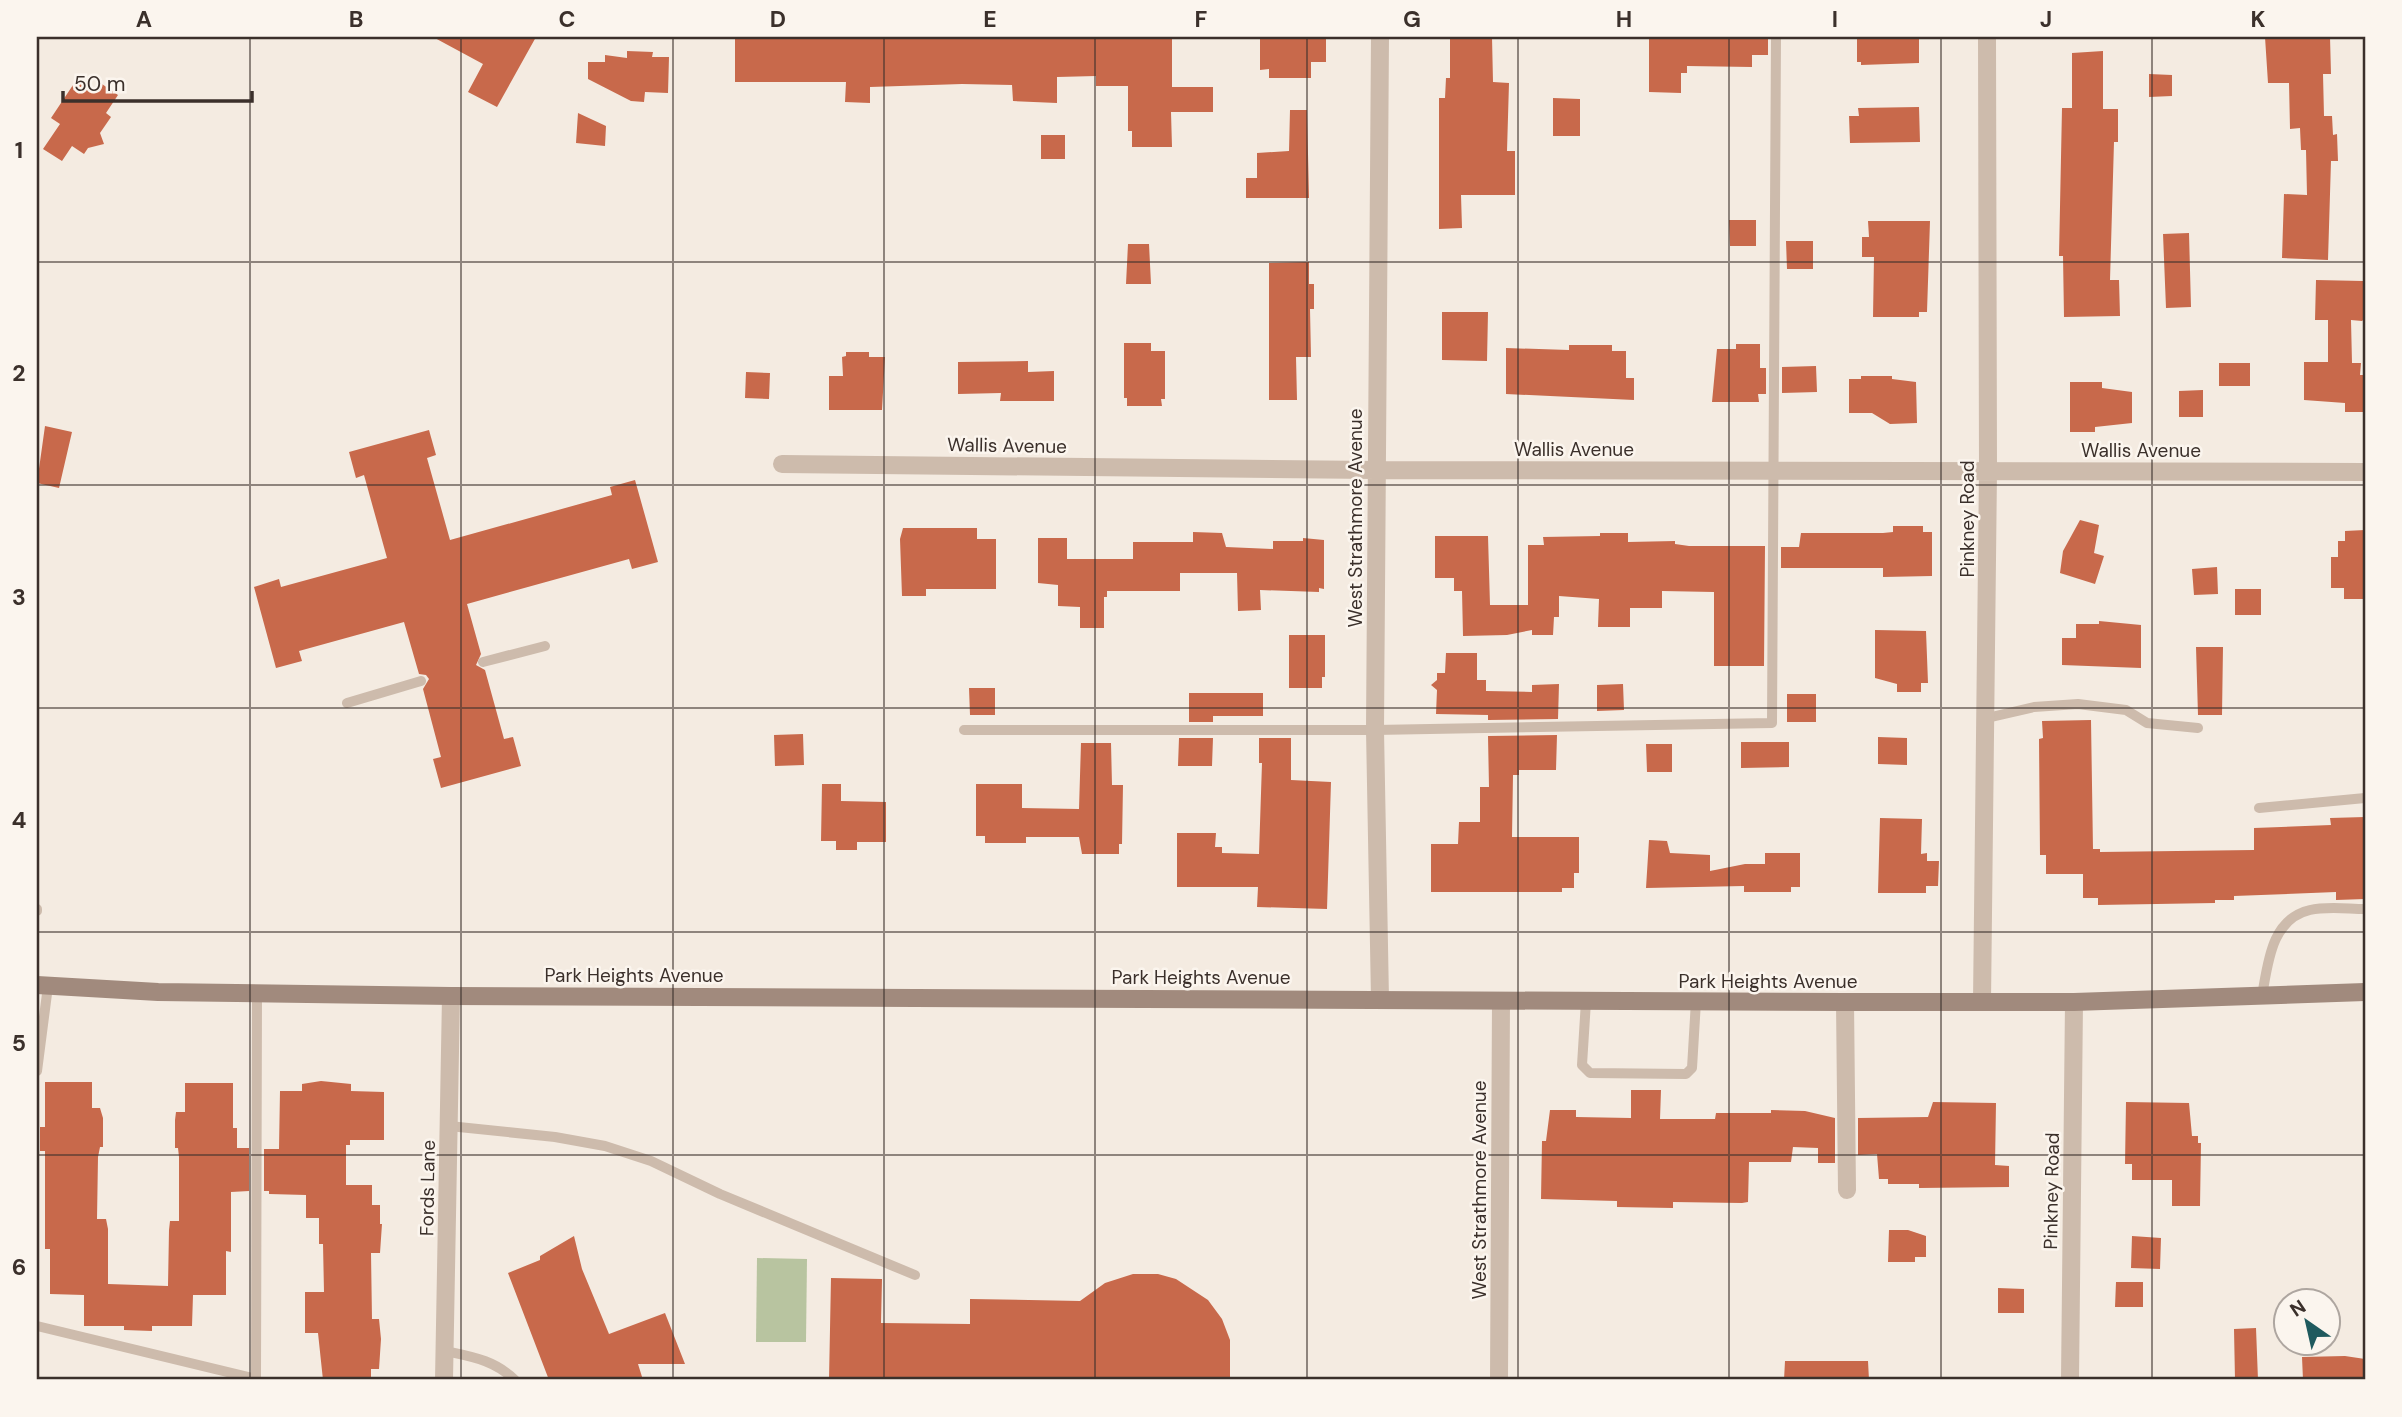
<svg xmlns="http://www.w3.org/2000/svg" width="2402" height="1417" viewBox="0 0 2402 1417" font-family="'DM Sans',sans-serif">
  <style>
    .green { fill: #b8c4a0 }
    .building { fill: #c8694b }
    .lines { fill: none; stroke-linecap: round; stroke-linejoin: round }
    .service { stroke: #cdbbac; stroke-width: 10 }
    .minor { stroke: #cdbbac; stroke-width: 18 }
    .tertiary { stroke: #cdbbac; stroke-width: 18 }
    .secondary { stroke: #a18a7d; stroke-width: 18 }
    .grid { fill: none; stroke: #3b302b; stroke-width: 2; stroke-opacity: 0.55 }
    .labels { text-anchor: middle; stroke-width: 5; stroke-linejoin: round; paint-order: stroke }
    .street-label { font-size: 19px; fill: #3b302b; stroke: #fbf5ee }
    .neatline { fill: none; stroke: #3b302b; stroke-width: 2.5 }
    .grid-label { font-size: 23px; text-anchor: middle; font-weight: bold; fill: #3b302b }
  </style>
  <rect width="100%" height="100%" fill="#f4ebe1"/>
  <path class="green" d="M 757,1258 L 807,1259 L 806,1342 L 756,1342 Z"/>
  <path class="building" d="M 433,37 L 536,37 L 497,107 L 468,92 L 483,64 Z
    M 735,37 L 1172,37 L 1172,87 L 1213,87 L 1213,112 L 1171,112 L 1172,147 L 1132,147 L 1132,131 L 1128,131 L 1128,86 L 1096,86 L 1096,76 L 1057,77 L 1057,103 L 1013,101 L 1012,85 L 962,84 L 870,87 L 870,103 L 845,102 L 846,82 L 735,82 Z
    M 1260,37 L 1326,37 L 1326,62 L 1311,62 L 1311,78 L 1269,78 L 1269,69 L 1260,70 Z
    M 1450,37 L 1492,37 L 1493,82 L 1509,83 L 1507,151 L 1515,151 L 1515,195 L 1461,195 L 1462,228 L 1439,229 L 1439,98 L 1445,98 L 1446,78 L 1450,78 Z
    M 1649,37 L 1768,37 L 1768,55 L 1752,55 L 1752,67 L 1687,66 L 1687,73 L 1681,73 L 1681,93 L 1649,92 Z
    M 1857,37 L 1919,37 L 1919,63 L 1861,65 L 1861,62 L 1857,62 Z
    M 2265,37 L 2330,37 L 2331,74 L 2323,74 L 2324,116 L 2332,116 L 2333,135 L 2337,134 L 2338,161 L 2331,161 L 2328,260 L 2282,258 L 2284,194 L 2307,195 L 2306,150 L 2301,150 L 2300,128 L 2290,129 L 2289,83 L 2268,83 Z
    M 627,51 L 653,52 L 652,57 L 669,57 L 668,93 L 645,92 L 644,102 L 631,101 L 588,79 L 588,62 L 605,62 L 605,55 L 627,58 Z
    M 2103,51 L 2103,109 L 2118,109 L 2118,142 L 2114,142 L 2110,280 L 2119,280 L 2120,316 L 2064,317 L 2063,256 L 2059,256 L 2062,108 L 2072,108 L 2072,53 Z
    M 2149,74 L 2172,75 L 2172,96 L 2149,97 Z
    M 77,79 L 93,90 L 99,82 L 118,95 L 106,113 L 111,117 L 100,133 L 104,144 L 88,148 L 84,154 L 72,146 L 62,161 L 43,149 L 60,124 L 51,118 Z
    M 1553,98 L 1580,99 L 1580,136 L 1553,136 Z
    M 1919,107 L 1920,142 L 1850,143 L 1849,116 L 1859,116 L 1858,108 Z
    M 1290,110 L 1307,110 L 1309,198 L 1246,198 L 1246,178 L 1257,178 L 1257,153 L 1289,151 Z
    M 578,113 L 606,126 L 605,146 L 576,143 Z
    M 1041,135 L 1065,135 L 1065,159 L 1041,159 Z
    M 1729,220 L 1756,220 L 1756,246 L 1730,246 Z
    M 1868,221 L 1930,221 L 1927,312 L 1919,312 L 1919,317 L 1873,317 L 1874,257 L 1862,257 L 1862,237 L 1869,237 Z
    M 2189,233 L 2191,307 L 2166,308 L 2163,234 Z
    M 1786,241 L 1813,241 L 1813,269 L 1787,269 Z
    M 1128,244 L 1149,244 L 1151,284 L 1126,284 Z
    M 1309,262 L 1309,284 L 1314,284 L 1314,309 L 1310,309 L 1311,357 L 1296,357 L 1297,400 L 1269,400 L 1269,263 Z
    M 2316,280 L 2363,281 L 2365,284 L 2365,318 L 2362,321 L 2351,320 L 2352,363 L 2361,363 L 2360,375 L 2365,375 L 2365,412 L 2345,412 L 2345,403 L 2304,400 L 2304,362 L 2328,362 L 2328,320 L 2315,320 Z
    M 1442,312 L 1488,312 L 1487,361 L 1442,360 Z
    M 1124,343 L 1151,343 L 1151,351 L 1165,351 L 1165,399 L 1161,399 L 1162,406 L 1127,406 L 1127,398 L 1124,398 Z
    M 1736,344 L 1760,344 L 1760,368 L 1766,368 L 1766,394 L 1758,394 L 1759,402 L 1712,402 L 1717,349 L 1736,349 Z
    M 1569,345 L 1612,345 L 1612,351 L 1626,351 L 1626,378 L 1634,378 L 1634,400 L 1506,394 L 1506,348 L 1569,350 Z
    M 846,352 L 869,352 L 869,357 L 885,357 L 882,410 L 829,410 L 829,376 L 843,376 L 842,357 L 846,356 Z
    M 1028,361 L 1028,372 L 1054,371 L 1054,401 L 1000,401 L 1001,393 L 958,394 L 958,362 Z
    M 2219,363 L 2250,363 L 2250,386 L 2219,386 Z
    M 1816,366 L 1817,392 L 1782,393 L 1782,367 Z
    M 746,372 L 770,373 L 769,399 L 745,398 Z
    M 1861,376 L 1892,376 L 1892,379 L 1916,382 L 1917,423 L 1890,424 L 1872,413 L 1849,413 L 1849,379 L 1861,379 Z
    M 2070,382 L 2102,382 L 2102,388 L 2132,392 L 2132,423 L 2095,427 L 2095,432 L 2070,432 Z
    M 2203,390 L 2203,417 L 2179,417 L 2179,391 Z
    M 45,426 L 72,432 L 59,488 L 37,483 Z
    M 429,430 L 436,455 L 427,458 L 450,540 L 612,495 L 610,487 L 635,480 L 658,562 L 632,569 L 629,559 L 467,604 L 481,654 L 476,665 L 485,670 L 504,739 L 513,737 L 521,766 L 441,788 L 433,759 L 441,757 L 423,689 L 429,679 L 426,675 L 419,674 L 404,622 L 299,651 L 302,661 L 276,668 L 254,587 L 279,579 L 281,587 L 387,558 L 364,475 L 356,478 L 349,452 Z
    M 2080,520 L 2099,525 L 2094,553 L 2104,556 L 2095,584 L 2060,573 L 2063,551 Z
    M 1893,526 L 1923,526 L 1923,532 L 1932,532 L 1932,576 L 1883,577 L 1883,568 L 1781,568 L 1781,547 L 1799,547 L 1801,533 L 1883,533 L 1893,532 Z
    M 903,528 L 977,528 L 977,539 L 996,539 L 996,589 L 926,589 L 926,596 L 902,596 L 900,539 Z
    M 2365,530 L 2365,599 L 2344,599 L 2344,588 L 2331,588 L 2331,557 L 2338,557 L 2338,541 L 2345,541 L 2345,531 Z
    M 1193,532 L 1222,533 L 1226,547 L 1273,549 L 1273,541 L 1303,541 L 1303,538 L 1324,540 L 1324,589 L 1319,588 L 1319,592 L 1260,590 L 1261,610 L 1238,611 L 1237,573 L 1180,573 L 1180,591 L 1107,591 L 1107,597 L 1104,597 L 1104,628 L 1080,628 L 1080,607 L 1058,606 L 1058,585 L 1038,583 L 1038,538 L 1067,538 L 1067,559 L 1133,559 L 1133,542 L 1193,542 Z
    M 1600,533 L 1628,533 L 1628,542 L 1675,541 L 1675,544 L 1689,546 L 1765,546 L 1764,666 L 1714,666 L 1714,592 L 1662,591 L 1662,608 L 1630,608 L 1630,627 L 1598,627 L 1599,599 L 1559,596 L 1559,617 L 1554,617 L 1553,635 L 1532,635 L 1532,630 L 1507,635 L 1463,636 L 1462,591 L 1454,591 L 1454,578 L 1435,578 L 1435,536 L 1488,536 L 1490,605 L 1528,605 L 1528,545 L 1544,545 L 1543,537 L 1600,536 Z
    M 2217,567 L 2218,594 L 2194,595 L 2192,569 Z
    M 2235,589 L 2261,589 L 2261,615 L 2235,615 Z
    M 2099,621 L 2141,625 L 2141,668 L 2062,665 L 2062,638 L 2076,638 L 2076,624 L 2099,624 Z
    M 1875,630 L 1926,631 L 1928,683 L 1921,683 L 1921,692 L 1897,692 L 1897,684 L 1875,678 Z
    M 1289,635 L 1325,635 L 1325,677 L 1322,677 L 1322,688 L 1289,688 Z
    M 2196,647 L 2223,647 L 2222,715 L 2198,715 Z
    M 1446,653 L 1477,653 L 1477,680 L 1486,680 L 1486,691 L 1532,692 L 1532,685 L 1559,684 L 1558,719 L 1488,720 L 1488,715 L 1436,714 L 1437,690 L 1431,685 L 1437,680 L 1437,673 L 1445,673 Z
    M 1623,684 L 1624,710 L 1597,711 L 1597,685 Z
    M 969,688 L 995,688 L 995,715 L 970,715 Z
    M 1189,693 L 1263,693 L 1263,716 L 1213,716 L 1213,722 L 1189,722 Z
    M 1787,694 L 1816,694 L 1816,722 L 1787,722 Z
    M 2091,720 L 2093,849 L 2100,849 L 2100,852 L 2254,850 L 2254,828 L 2331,825 L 2330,818 L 2365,817 L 2365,899 L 2336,900 L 2336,892 L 2234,896 L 2234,900 L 2215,900 L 2215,903 L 2098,905 L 2098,898 L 2083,898 L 2083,874 L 2046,874 L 2046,855 L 2040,855 L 2039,739 L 2043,738 L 2042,721 Z
    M 803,734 L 804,765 L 775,766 L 774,735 Z
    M 1557,735 L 1556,770 L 1519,770 L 1519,775 L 1513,775 L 1512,837 L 1579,837 L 1579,873 L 1574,873 L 1574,888 L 1562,888 L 1562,892 L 1431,892 L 1431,844 L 1458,844 L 1459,822 L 1480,822 L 1480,787 L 1489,787 L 1488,736 Z
    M 1878,737 L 1907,738 L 1907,765 L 1878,764 Z
    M 1179,738 L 1213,738 L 1212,766 L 1178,766 Z
    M 1259,738 L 1291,738 L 1291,780 L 1331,782 L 1327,909 L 1257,907 L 1258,887 L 1177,887 L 1177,833 L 1216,833 L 1215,847 L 1222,847 L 1222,853 L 1259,854 L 1262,763 L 1259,763 Z
    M 1741,742 L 1789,742 L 1789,767 L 1741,768 Z
    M 1081,743 L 1111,743 L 1112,785 L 1123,785 L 1122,844 L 1119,844 L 1119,854 L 1082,854 L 1079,837 L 1026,837 L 1026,843 L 985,843 L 985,836 L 976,836 L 976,784 L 1022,784 L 1022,808 L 1079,809 Z
    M 1646,744 L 1672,744 L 1672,772 L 1647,772 Z
    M 822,784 L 841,784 L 841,801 L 886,802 L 886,842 L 857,842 L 857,850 L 836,850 L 836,841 L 821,841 Z
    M 1880,818 L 1922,819 L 1921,854 L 1927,853 L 1927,861 L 1939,861 L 1938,886 L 1926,886 L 1926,893 L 1878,893 Z
    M 1649,840 L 1667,841 L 1670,853 L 1710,855 L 1710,871 L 1745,864 L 1765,864 L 1765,853 L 1800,853 L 1800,887 L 1791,887 L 1791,892 L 1744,892 L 1744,886 L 1646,888 Z
    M 321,1081 L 351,1084 L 351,1091 L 384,1092 L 384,1140 L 350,1140 L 350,1145 L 346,1145 L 346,1185 L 372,1185 L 372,1205 L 380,1205 L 380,1224 L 382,1224 L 380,1253 L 371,1253 L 372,1319 L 379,1319 L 381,1339 L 379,1369 L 371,1369 L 371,1380 L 323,1380 L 318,1333 L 305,1333 L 305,1292 L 324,1292 L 323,1244 L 319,1244 L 319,1218 L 306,1218 L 306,1195 L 269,1194 L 269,1191 L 264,1191 L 264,1149 L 279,1149 L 280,1091 L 302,1091 L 302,1084 Z
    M 45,1082 L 92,1082 L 92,1108 L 100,1108 L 103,1118 L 103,1147 L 100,1147 L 98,1157 L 97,1219 L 106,1219 L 108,1229 L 108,1284 L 168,1286 L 169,1230 L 170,1221 L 179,1221 L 179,1157 L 178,1148 L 175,1148 L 175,1120 L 176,1112 L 185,1112 L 185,1083 L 233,1083 L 233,1128 L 237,1128 L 237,1148 L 249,1148 L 249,1191 L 231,1192 L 231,1252 L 226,1251 L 226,1295 L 193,1295 L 192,1326 L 152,1326 L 152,1331 L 124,1330 L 124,1326 L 84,1326 L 84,1295 L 50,1294 L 50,1249 L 45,1249 L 45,1151 L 40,1151 L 40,1127 L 45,1127 Z
    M 1631,1090 L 1661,1090 L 1660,1119 L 1715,1119 L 1716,1113 L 1771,1113 L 1771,1110 L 1805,1111 L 1835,1118 L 1835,1163 L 1818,1163 L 1818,1148 L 1793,1147 L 1791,1162 L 1749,1162 L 1748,1202 L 1742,1203 L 1673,1202 L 1673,1208 L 1617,1207 L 1617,1201 L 1541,1199 L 1542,1141 L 1546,1141 L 1550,1110 L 1576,1110 L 1576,1117 L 1631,1118 Z
    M 1933,1102 L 1996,1103 L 1995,1165 L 2009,1166 L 2009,1187 L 1919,1188 L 1919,1184 L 1888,1184 L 1888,1179 L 1879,1179 L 1877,1154 L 1858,1155 L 1858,1118 L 1928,1117 Z
    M 2126,1102 L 2189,1103 L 2192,1136 L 2198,1136 L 2198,1143 L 2201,1143 L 2200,1206 L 2172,1206 L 2172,1180 L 2132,1180 L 2132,1164 L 2125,1164 Z
    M 1889,1230 L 1908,1230 L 1926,1236 L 1926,1257 L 1915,1257 L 1915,1262 L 1888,1262 Z
    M 574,1236 L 582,1269 L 609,1334 L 665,1313 L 685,1364 L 638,1364 L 643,1380 L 549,1380 L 508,1273 L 540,1260 L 540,1256 Z
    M 2132,1236 L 2161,1238 L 2160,1269 L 2131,1268 Z
    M 1133,1274 L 1158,1274 L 1176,1279 L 1208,1300 L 1222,1319 L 1230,1340 L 1230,1380 L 829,1380 L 831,1278 L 882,1279 L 881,1323 L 970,1324 L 970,1299 L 1080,1301 L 1105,1283 Z
    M 2116,1282 L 2143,1282 L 2143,1307 L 2115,1307 Z
    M 1998,1288 L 2024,1289 L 2024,1313 L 1998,1313 Z
    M 2256,1328 L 2258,1380 L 2235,1380 L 2234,1329 Z
    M 2345,1356 L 2365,1359 L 2365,1380 L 2303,1380 L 2302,1357 Z
    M 1785,1361 L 1868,1361 L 1869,1380 L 1784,1380 Z"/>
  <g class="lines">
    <path class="service" d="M 483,662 L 545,646
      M 347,703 L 421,681
      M 1987,718 L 2034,707 L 2078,704 L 2126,710 L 2147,723 L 2198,728
      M 964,730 L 1375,730 L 1772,723 L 1776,37
      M 2259,808 L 2365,798
      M 37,909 L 37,911
      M 2262,996 C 2268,963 2271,919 2310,910 C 2327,906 2348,909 2365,909
      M 1586,1001 L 1582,1065 L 1590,1073 L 1686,1074 L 1692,1068 L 1696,1001
      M 37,1071 L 48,986
      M 449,1126 L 555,1137 L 605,1146 L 651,1161 L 720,1194 L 915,1275
      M 37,1326 L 256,1379 L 257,993
      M 445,1351 C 473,1357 494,1360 515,1380"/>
    <path class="minor" d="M 782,464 L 1376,470 L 2365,472
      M 1380,999 L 1375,730 L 1380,37
      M 1845,1002 L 1847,1190
      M 1982,1002 L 1988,471 L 1987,37
      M 1499,1380 L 1501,1001
      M 2070,1380 L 2074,1002"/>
    <path class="tertiary" d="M 444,1380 L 451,996"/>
    <path class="secondary" d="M 37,985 L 158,992 L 451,996 L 1845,1002 L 2074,1002 L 2365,992"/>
  </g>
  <path class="grid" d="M 250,37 L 250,1380M 461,37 L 461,1380M 673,37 L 673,1380M 884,37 L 884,1380M 1095,37 L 1095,1380M 1307,37 L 1307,1380M 1518,37 L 1518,1380M 1729,37 L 1729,1380M 1941,37 L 1941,1380M 2152,37 L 2152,1380M 37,262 L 2365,262M 37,485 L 2365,485M 37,708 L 2365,708M 37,932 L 2365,932M 37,1155 L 2365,1155"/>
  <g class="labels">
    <g class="street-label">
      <text transform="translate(1007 445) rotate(1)" y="7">Wallis Avenue</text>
      <text x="1574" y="456">Wallis Avenue</text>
      <text x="2141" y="457">Wallis Avenue</text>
      <text transform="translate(1355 518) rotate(-90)" y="7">West Strathmore Avenue</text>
      <text transform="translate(1967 519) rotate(-90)" y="7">Pinkney Road</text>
      <text x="634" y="982">Park Heights Avenue</text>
      <text x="1201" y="984">Park Heights Avenue</text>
      <text x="1768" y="988">Park Heights Avenue</text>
      <text transform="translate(427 1188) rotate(-89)" y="7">Fords Lane</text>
      <text transform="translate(1479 1190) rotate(-90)" y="7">West Strathmore Avenue</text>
      <text transform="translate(2051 1191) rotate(-89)" y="7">Pinkney Road</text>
    </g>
  </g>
  <rect width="2402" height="1417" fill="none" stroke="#fbf5ee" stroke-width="77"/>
  <g transform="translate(2307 1322) rotate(326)"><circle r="33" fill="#fbf5ee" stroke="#aea6a0" stroke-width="2"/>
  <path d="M0-5L12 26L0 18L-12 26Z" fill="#1f5a5e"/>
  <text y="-10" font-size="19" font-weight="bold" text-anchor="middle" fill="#3b302b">N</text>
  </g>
  <path d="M63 91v10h189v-10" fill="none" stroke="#3b302b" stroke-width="3.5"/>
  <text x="74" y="91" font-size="21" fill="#3b302b" stroke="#fbf5ee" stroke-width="5" paint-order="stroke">50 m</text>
  <rect x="38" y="38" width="2326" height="1340" class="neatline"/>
  <g class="grid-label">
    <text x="144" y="27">A</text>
    <text x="356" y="27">B</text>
    <text x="567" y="27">C</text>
    <text x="778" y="27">D</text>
    <text x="990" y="27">E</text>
    <text x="1201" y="27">F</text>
    <text x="1412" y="27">G</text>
    <text x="1624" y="27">H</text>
    <text x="1835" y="27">I</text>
    <text x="2046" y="27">J</text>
    <text x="2258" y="27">K</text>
    <text x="19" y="158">1</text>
    <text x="19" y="381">2</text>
    <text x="19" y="605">3</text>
    <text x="19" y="828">4</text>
    <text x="19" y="1051">5</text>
    <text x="19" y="1275">6</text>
  </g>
</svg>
